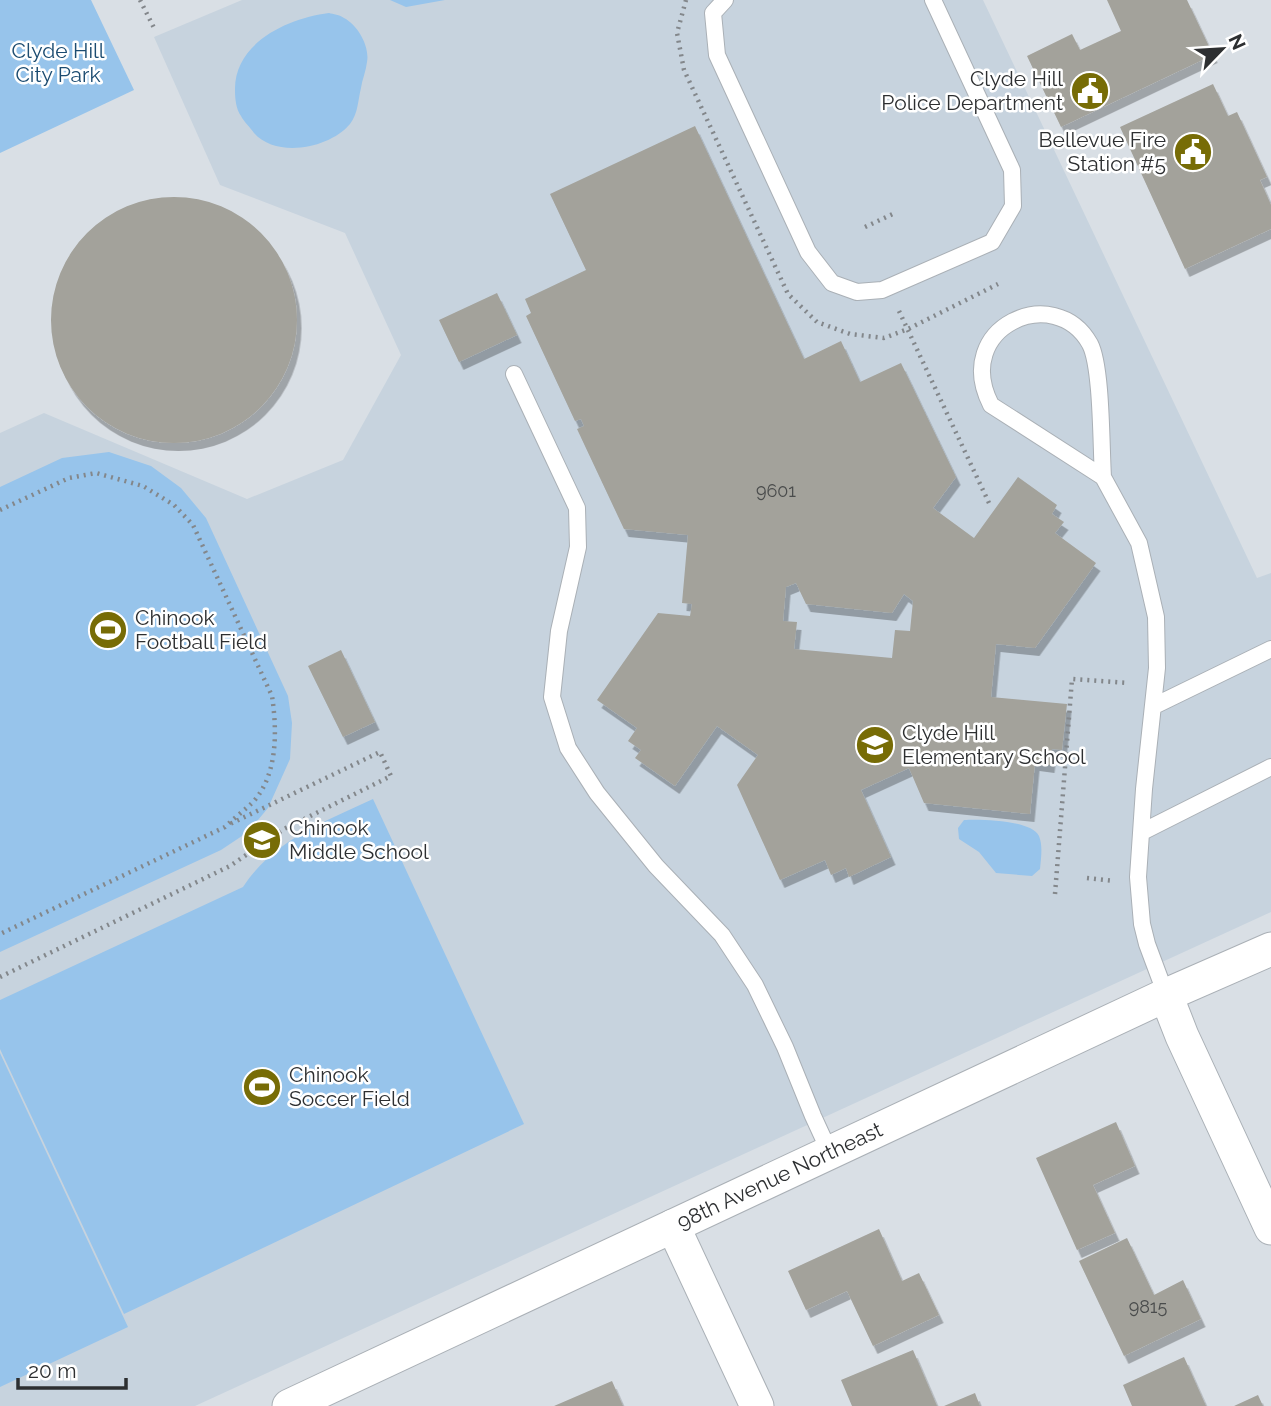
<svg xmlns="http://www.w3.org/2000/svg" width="1271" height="1406" viewBox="0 0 1271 1406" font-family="Raleway,sans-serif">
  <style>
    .built { fill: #c7d3de }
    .green { fill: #97c4eb }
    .building { fill: #a3a29b; fill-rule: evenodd; filter: url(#shadow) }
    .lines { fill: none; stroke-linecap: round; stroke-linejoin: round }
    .service-casing { stroke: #aab0b6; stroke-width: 18 }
    .minor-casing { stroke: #aab0b6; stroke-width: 35 }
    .path { stroke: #83878b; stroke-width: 4.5; stroke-dasharray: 2 5; stroke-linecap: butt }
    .service { stroke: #fff; stroke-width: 16 }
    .minor { stroke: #fff; stroke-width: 33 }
    .labels { text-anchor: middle; stroke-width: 5; stroke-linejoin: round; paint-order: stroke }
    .number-label { font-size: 18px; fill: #4a4c4c }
    .park-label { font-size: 21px; fill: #1c4c71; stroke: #fff }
    .poi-label { font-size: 21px; fill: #2d2f31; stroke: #fff; text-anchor: start }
    .street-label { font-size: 21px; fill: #2d2f31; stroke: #fff }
  </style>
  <defs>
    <filter id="shadow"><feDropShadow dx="4.5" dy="8" stdDeviation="0" flood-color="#0004"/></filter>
  </defs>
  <rect width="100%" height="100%" fill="#d9dfe5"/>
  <path class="built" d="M 242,0 L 983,0 L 1257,578 L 1271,573 L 1271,912 L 195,1406 L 0,1406 L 0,433 L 44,413 L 247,499 L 343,460 L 401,355 L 345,233 L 220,185 L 154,37 Z"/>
  <path class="green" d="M 0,0 L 91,0 L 134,90 L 0,153 Z
    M 390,0 L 445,0 L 406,7 Z
    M 329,13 C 333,14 340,15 344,18 C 358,25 370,47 367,62 C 366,71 362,80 361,88 C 358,100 358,114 350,124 C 330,148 277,159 254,133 C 250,127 244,122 241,116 C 236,109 235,99 235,90 C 234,43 288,18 329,13 Z
    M 109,452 L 151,466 L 181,488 L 206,518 L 288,696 L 292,723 L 290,759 L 268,808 L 248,832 L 221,850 L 0,952 L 0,487 L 62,458 Z
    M 373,799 L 524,1124 L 124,1314 L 0,1049 L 0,1000 L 243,887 C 274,840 324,822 373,799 Z
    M 964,820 C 981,819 1031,820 1039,836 C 1043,846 1041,858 1040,869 L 1032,876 L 996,873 L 979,852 L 959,839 L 958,828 Z
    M 0,1053 L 128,1327 L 0,1387 Z"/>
  <path class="building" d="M 1107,0 L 1187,0 L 1213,55 L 1061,127 L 1027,56 L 1072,34 L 1080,50 L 1121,31 Z
    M 1213,84 L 1228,116 L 1237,112 L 1267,177 L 1260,180 L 1271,205 L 1271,229 L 1185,269 L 1120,127 Z
    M 695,126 L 804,359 L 841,341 L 860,382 L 901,363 L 956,477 L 933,508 L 974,538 L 1018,477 L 1057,505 L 1052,514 L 1064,522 L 1055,533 L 1096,563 L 1035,648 L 996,644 L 991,697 L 1067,704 L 1062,750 L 1052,749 L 1050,765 L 1035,763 L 1030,814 L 924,803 L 909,768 L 861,790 L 891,857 L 849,877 L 846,868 L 831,875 L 825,860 L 780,880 L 737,785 L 758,755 L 717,726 L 675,786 L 635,758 L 641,750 L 628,741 L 637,728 L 597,700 L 658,613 L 690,616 L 692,604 L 682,603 L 688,535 L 624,529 L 577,429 L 584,426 L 581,419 L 575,421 L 526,316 L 531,313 L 525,299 L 586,270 L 550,194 ZM 796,583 L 806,604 L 892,613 L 904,594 L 913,601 L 910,631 L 895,630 L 892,658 L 794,649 L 797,622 L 783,621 L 786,587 Z
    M51 320a123 123 0 1 1 246 0a123 123 0 1 1-246 0Z
    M 497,293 L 517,335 L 459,362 L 439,320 Z
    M 341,650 L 375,722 L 343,737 L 308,666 Z
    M 1116,1122 L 1135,1166 L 1093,1185 L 1115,1233 L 1077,1250 L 1036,1158 Z
    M 879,1229 L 902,1281 L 919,1273 L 939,1315 L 873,1346 L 847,1291 L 806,1310 L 788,1271 Z
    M 1127,1238 L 1154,1295 L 1183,1280 L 1201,1319 L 1124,1356 L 1079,1261 Z
    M 913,1350 L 937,1406 L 852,1406 L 841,1380 Z
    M 1184,1357 L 1206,1406 L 1132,1406 L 1123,1385 Z
    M 612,1381 L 623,1406 L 554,1406 Z
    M 975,1393 L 980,1406 L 944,1406 Z
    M 1258,1395 L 1263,1406 L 1234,1406 Z"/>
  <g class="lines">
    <g class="service-casing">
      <path id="service" d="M 725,0 L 713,13 L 717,55 L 808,252 L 832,283 L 857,292 L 882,290 L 992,242 L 1013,206 L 1012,170 L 933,0
        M 514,374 L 577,508 L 578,547 L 559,631 L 552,697 L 568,748 L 597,793 L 656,866 L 722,935 L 755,985 L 785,1047 L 813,1116 L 830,1153
        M 1103,477 C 1101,447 1102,367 1090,344 C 1055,281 951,327 991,405 L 1103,477 L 1139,543 L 1156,617 L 1157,668 L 1144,789 L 1138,877 L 1142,924 L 1147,944 L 1166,995
        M 1154,706 L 1271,649
        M 1142,832 L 1271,767"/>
    </g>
    <g class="minor-casing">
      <g id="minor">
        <path d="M 1166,995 L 1182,1036 L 1271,1228"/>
        <path d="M 673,1226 L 757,1406"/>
        <path id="s1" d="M 289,1406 L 1166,995 L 1271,949"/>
      </g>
    </g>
    <path class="path" d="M 140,0 L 154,28
      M 686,0 L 677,33 L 684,70 L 788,294 L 817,322 L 850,334 L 884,338 L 908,329 L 998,284
      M 865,227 L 895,213
      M 899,311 L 989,503
      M 0,510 L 69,478 L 96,473 L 143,486 L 174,505 L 193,525 L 272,696 C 277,730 278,773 254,801 C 245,810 234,818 225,827 L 0,934
      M 1087,878 L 1114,881
      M 1055,894 L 1072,679 L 1129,683
      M 0,977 L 230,866 L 284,829 L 391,776 L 380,752 L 230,824"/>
    <use href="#service" class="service"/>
    <use href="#minor" class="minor"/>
  </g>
  <defs>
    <g id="civic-disc" transform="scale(2.0125)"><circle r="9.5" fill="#776c06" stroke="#fff"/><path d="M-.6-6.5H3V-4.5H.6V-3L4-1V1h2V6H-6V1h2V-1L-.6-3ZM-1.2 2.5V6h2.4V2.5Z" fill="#fff"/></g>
    <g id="stadium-disc" transform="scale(2.0125)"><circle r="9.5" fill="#776c06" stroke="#fff"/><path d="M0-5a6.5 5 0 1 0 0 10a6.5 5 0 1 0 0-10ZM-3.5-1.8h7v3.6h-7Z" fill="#fff"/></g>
    <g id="school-disc" transform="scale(2.0125)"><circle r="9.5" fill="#776c06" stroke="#fff"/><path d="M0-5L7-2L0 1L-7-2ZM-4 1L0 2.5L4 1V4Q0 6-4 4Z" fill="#fff"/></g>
  </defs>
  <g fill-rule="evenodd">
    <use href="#civic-disc" x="1090" y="91"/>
    <use href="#civic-disc" x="1193" y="152"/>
    <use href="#stadium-disc" x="108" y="630"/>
    <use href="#school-disc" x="875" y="745"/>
    <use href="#school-disc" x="262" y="840"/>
    <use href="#stadium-disc" x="262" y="1087"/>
  </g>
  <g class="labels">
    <g class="number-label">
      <text x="776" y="497">9601</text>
      <text x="1148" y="1313">9815</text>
    </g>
    <g class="park-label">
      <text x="58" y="58">Clyde Hill<tspan x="58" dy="24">City Park</tspan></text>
    </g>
    <g class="poi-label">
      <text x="1063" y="86" text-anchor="end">Clyde Hill<tspan x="1063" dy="24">Police Department</tspan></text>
      <text x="1166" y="147" text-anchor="end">Bellevue Fire<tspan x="1166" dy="24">Station #5</tspan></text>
      <text x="135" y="625">Chinook<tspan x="135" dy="24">Football Field</tspan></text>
      <text x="902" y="740">Clyde Hill<tspan x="902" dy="24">Elementary School</tspan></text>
      <text x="289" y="835">Chinook<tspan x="289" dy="24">Middle School</tspan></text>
      <text x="289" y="1082">Chinook<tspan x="289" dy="24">Soccer Field</tspan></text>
    </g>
    <g class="street-label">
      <text dy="7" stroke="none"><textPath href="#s1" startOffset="542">98th Avenue Northeast</textPath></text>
    </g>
  </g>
  <g transform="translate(1222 49) rotate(65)" stroke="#ffffff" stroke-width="5" paint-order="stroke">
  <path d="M0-5L12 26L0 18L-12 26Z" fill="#2d2f31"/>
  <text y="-10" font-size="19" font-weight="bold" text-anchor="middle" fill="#2d2f31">N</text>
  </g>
  <path d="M18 1378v10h108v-10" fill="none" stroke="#2d2f31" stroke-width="3.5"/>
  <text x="28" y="1378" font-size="21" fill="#2d2f31" stroke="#ffffff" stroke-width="5" paint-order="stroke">20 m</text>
</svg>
